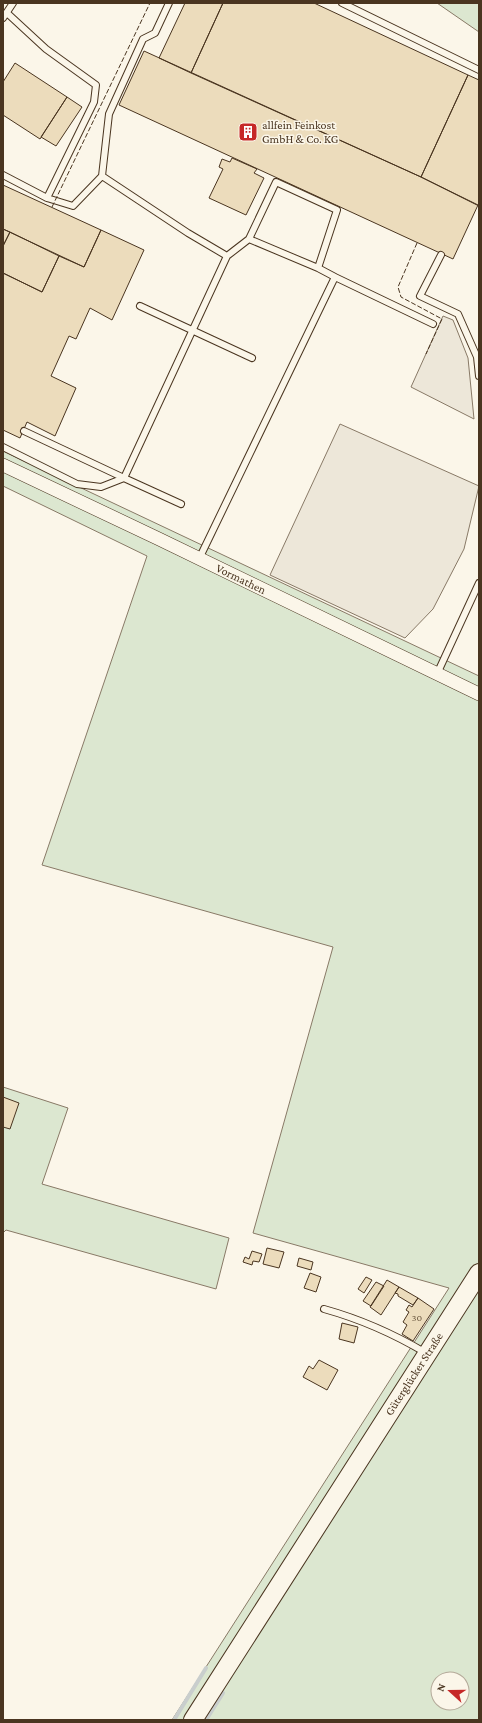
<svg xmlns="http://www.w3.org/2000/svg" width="482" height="1723" viewBox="0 0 482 1723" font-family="'Crimson Pro',serif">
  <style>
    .green { fill: #dce7d0; stroke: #887966; fill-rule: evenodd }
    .parking { fill: #ede7d9; stroke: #887966 }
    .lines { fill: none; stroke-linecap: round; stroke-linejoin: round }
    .stream { stroke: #c9cecd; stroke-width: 4 }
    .building { fill: #ecdcbc; stroke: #4a3520 }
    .lane-casing { stroke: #4a3520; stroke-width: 8 }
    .street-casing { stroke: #4a3520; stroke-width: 14 }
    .secondary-casing { stroke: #4a3520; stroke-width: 20 }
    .lane { stroke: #fbf6e9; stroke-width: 6 }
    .street { stroke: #fbf6e9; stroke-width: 13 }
    .secondary { stroke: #fbf6e9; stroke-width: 18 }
    .fence { stroke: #4a3520; stroke-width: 1; stroke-dasharray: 5 2; stroke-linecap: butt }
    .labels { text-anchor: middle; stroke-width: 3; stroke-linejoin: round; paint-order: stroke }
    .number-label { font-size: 10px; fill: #725f47 }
    .poi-label { font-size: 12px; fill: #4a3520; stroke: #fbf6e9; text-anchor: start }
    .street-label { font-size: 12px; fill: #4a3520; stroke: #fbf6e9 }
  </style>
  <rect width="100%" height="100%" fill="#fbf6e9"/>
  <path class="green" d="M 437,3 L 479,3 L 479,32 Z
    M 3,451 L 479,676 L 479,1720 L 172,1720 L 449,1288 L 253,1233 L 333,947 L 42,865 L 147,556 L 3,486 ZM 438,1679 L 462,1679 L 462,1703 L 438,1703 Z
    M 3,1087 L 68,1108 L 42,1184 L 229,1238 L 216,1289 L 6,1230 L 3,1233 Z"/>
  <path class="parking" d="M 443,316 L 453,320 L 468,358 L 474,419 L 411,387 Z
    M 340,424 L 479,486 L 464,549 L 433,609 L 405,638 L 270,575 Z"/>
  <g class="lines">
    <path class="stream" d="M 174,1720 L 206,1668
      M 206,1720 L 223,1693"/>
  </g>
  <path class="building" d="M 185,3 L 223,3 L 191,73 L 159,58 Z
    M 223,3 L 314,3 L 468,75 L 421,177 L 191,73 Z
    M 144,51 L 421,177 L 478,205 L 453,259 L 119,105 Z
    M 15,63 L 67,97 L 40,139 L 3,115 L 3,82 Z
    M 468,75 L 479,80 L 479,206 L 421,177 Z
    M 67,97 L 82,107 L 56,146 L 41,137 Z
    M 232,158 L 257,169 L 254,173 L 264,178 L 246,215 L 209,198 L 223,169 L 219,167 L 222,159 L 230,162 Z
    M 3,185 L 101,230 L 84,267 L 3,229 Z
    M 3,229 L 10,232 L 3,246 Z
    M 101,230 L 144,250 L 112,320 L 90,308 L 76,339 L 69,336 L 51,376 L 76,388 L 55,436 L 27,422 L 20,438 L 3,430 L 3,273 L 42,292 L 59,256 L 84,267 Z
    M 10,232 L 59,256 L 42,292 L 3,273 L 3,246 Z
    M 3,1097 L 19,1103 L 10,1129 L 3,1127 Z
    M 267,1248 L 284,1252 L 279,1268 L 263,1264 Z
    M 252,1251 L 262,1254 L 259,1262 L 253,1261 L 252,1265 L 243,1262 L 245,1257 L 249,1259 Z
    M 299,1258 L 313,1262 L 311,1270 L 297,1266 Z
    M 310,1273 L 321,1277 L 316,1292 L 304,1288 Z
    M 366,1277 L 372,1280 L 364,1293 L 358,1289 Z
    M 387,1280 L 399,1287 L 381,1315 L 370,1307 Z
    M 376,1282 L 384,1286 L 371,1306 L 363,1301 Z
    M 399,1287 L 418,1298 L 413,1305 L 398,1296 L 398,1294 L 395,1293 Z
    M 418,1298 L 434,1309 L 413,1341 L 402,1334 L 407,1325 L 403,1322 L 409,1312 L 406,1310 L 409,1305 L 412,1307 Z
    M 342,1323 L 358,1327 L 354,1343 L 339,1339 Z
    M 319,1360 L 338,1370 L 327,1390 L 303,1377 L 309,1366 L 313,1369 Z"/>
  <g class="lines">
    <g class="lane-casing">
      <path id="lane" d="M 342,3 L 479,70
        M 3,18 L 13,3
        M 3,175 L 47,198 L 94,102 L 96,85 L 46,49 L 7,13
        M 102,176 L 109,114 L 143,39 L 155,33 L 169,3
        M 47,198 L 73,206 L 102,176 L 188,233 L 227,256
        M 441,255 L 420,296 L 458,314 L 477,357 L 479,376
        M 335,277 L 433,324
        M 140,306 L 252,358
        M 24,431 L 124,478 L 227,256 L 249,239
        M 3,447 L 77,484 L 101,487 L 124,478 L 181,504
        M 199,559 L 335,277 L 318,268 L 337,210 L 276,182 L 249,239 L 318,268
        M 437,674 L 479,583
        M 324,1309 C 360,1319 394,1334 426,1353"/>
    </g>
    <g class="street-casing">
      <path id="street" d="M 3,465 L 159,539 L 479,694"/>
    </g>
    <g class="secondary-casing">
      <path id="secondary" d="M 193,1720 L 479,1273"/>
    </g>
    <use href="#lane" class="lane"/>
    <use href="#street" class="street"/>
    <use href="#secondary" class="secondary"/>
    <path class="fence" d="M 52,207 L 150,3
      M 417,243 L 398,287 L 401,297 L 442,319 L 426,354"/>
  </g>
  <defs>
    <g id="building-square" transform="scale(1)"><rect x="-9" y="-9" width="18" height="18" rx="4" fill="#c62828" stroke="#fbf6e9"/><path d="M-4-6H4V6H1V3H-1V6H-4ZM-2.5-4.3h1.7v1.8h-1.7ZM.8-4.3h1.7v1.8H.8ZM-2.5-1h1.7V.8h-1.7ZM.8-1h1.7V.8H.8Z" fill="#fff"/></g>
  </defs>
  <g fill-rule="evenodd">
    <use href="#building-square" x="248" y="132"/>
  </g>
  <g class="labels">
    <g class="number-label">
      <text x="417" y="1321">30</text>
    </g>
    <g class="poi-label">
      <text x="262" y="129">allfein Feinkost<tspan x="262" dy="14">GmbH &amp; Co. KG</tspan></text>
    </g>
    <g class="street-label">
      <text transform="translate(241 579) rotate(26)" y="4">Vormathen</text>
      <text transform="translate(414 1374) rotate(-57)" y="4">Güterglücker Straße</text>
    </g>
  </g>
  <rect width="482" height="1723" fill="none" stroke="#4a3520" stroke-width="8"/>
  <g transform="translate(450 1691) rotate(291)"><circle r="19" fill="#fbf6e9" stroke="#b4a999"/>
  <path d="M0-3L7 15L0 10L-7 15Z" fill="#c62828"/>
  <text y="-6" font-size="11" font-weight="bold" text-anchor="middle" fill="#4a3520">N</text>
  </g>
</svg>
